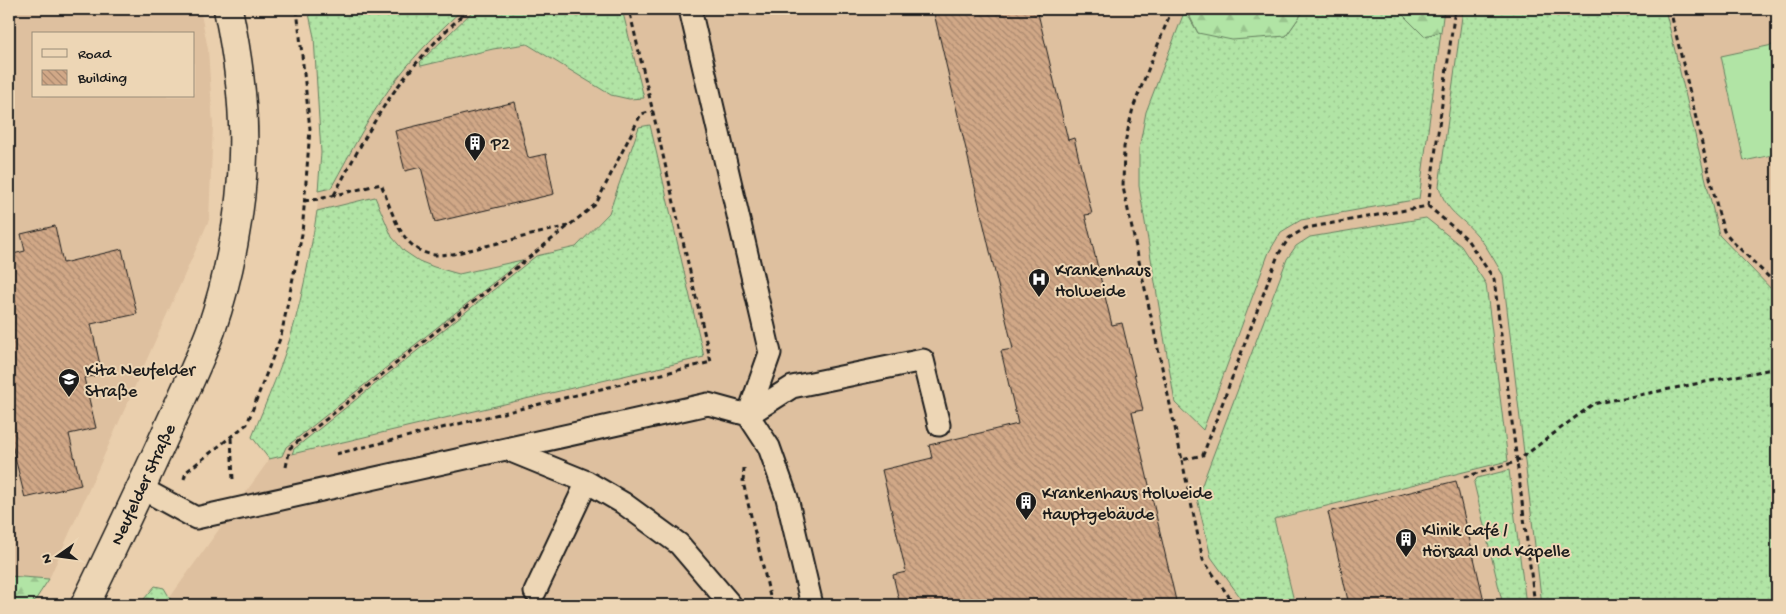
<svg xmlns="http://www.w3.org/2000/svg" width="1786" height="614" viewBox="0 0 1786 614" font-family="'Gochi Hand',sans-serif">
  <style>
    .built { fill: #dec09f; fill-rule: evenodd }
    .grass { fill: url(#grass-dots); stroke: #668060 }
    .forest { fill: url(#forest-firs); stroke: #668060 }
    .pitch { fill: #b1e4a5; stroke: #668060 }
    .building { fill: url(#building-back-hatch); stroke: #1c1c1c }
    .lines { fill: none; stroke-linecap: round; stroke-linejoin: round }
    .service-casing { stroke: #1c1c1c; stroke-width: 25 }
    .minor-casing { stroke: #1c1c1c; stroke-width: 31 }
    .path { stroke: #1c1c1c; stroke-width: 3; stroke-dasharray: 5 4; stroke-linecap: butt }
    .service { stroke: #edd6b5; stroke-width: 21 }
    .minor { stroke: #edd6b5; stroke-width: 28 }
    .labels { text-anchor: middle; stroke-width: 4; stroke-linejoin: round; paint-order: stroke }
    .poi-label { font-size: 18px; fill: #1c1c1c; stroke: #edd6b5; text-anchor: start }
    .street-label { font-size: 18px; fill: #1c1c1c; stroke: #edd6b5 }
  </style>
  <defs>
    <pattern id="grass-dots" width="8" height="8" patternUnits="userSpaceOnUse" patternTransform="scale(1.25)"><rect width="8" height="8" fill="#b1e4a5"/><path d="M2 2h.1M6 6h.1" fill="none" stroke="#98c38d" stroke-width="1.8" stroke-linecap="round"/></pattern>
    <pattern id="forest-firs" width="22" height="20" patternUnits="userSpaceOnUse" patternTransform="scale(1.25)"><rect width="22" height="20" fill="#b1e4a5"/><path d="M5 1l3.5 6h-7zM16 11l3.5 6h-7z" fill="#98c38d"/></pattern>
    <pattern id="building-back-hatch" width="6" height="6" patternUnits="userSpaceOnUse" patternTransform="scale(1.25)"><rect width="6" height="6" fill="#d1a887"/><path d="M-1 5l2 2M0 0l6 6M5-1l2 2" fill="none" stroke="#a9886e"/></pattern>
  </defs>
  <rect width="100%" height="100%" fill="#eacfad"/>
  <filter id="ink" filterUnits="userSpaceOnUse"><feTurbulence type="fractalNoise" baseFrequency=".02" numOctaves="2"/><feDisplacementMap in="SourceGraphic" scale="10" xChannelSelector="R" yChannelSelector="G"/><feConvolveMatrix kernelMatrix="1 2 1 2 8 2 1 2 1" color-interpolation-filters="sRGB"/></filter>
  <g filter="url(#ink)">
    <path class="built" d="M 9,9 L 200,9 L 208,49 L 213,125 L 209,220 L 49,579 L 9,576 ZM 34,34 L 194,34 L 194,96 L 34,96 Z
      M 308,9 L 1777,9 L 1777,605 L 158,605 L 171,596 L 269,460 L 252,437 L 275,381 L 294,326 L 308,269 L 317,211 L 321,153 L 314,37 Z"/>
    <path class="grass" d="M 308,9 L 463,9 C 440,30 418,52 399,76 C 372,110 352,150 331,188 L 318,191 L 321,153 L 314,37 Z
      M 475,9 L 622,9 L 644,98 L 629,99 L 611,95 L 527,44 L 493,49 L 421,66 L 420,62 Z
      M 1305,9 L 1397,9 L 1424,36 L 1441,32 L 1419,199 L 1301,220 L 1281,232 L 1269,252 L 1203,430 L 1175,403 L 1139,186 L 1139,149 L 1146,112 L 1185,10 L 1198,33 L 1286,36 Z
      M 1463,9 L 1665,9 L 1719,235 L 1777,295 L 1777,605 L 1542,605 L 1503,275 C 1495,262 1487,246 1477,235 C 1461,216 1446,213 1439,186 Z
      M 650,125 L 704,357 L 292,454 L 294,449 L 536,256 L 576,247 L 609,213 L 639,127 Z
      M 375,197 L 392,237 L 404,251 L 419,261 L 434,267 L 459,274 L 522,260 L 286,447 L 282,456 L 269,459 L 252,437 C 267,400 283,364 294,325 C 304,288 311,250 317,211 Z
      M 1426,218 L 1461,246 L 1486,284 L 1508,461 L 1274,519 L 1295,605 L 1246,605 L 1211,557 L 1197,498 L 1287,259 L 1296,246 L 1310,237 Z
      M 1509,470 L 1526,605 L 1503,605 L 1474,483 L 1477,478 Z
      M 155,586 L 164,588 L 174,605 L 139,605 Z"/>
    <path class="forest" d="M 1186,9 L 1305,9 L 1286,36 L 1232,40 L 1198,33 Z
      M 1397,9 L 1444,9 L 1441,32 L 1424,36 Z
      M 9,576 L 49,579 L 32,605 L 9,605 Z"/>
    <path class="pitch" d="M 1777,44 L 1777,154 L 1744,161 L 1721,56 Z"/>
    <path class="building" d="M 933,9 L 1037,9 L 1068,140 L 1074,138 L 1092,214 L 1085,215 L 1112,325 L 1122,323 L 1143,410 L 1132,412 L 1177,605 L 900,605 L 893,575 L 906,572 L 882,470 L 932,458 L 929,445 L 1018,424 L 1001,351 L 1013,349 Z
      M 515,102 L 528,158 L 546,154 L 554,194 L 435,222 L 421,167 L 405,171 L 395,131 Z
      M 55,226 L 63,263 L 122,249 L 137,314 L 91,324 L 102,374 L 84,378 L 96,428 L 69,434 L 81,485 L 25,498 L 9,433 L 9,255 L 25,251 L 21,234 Z
      M 1456,481 L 1485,605 L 1349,605 L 1328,512 Z"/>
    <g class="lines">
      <g class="service-casing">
        <path id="service" d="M 690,9 L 770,353 L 748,415
          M 748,415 L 792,387 L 923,360 L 939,425
          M 506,449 L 587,482 L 623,503 L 679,544 L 731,605
          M 141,488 L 196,518 L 708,404 L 748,415 L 769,447 L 787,498 L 812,605
          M 535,592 L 587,482"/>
      </g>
      <g class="minor-casing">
        <path id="minor" d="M 85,605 C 114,545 143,485 170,424 C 184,393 199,362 211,330 C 229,278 242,210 243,155 C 245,106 238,57 228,9"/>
      </g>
      <path class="path" d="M 1172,9 L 1133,108 L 1124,147 L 1123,187 L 1182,460 L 1203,455 L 1278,255 L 1289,238 L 1306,228 L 1428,206 L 1466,238 L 1494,279 L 1535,605
        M 1670,9 L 1719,215 L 1724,231 L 1734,243 L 1777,285
        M 334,195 C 349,167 364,138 381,111 C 405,73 436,39 469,9
        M 304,201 L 319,199 L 381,184 C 392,210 401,254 437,255 C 442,255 448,254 453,254 L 568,226
        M 1428,206 L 1455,9
        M 231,438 L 233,480
        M 336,454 L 711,362 L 629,9
        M 1182,460 L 1203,560 L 1235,605
        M 286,467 L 290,448 L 596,204 L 641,114 L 653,111
        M 744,468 L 743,482 L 772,605
        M 1464,477 L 1516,462 L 1593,404 L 1777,368
        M 184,479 L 186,472 L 247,424 L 281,336 L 302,234 L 310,129 L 297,9"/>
      <use href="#service" class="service"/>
      <use href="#minor" class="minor"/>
    </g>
  </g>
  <defs>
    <g id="building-pin" transform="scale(1.125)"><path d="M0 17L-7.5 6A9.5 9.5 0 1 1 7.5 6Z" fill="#1c1c1c" stroke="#edd6b5"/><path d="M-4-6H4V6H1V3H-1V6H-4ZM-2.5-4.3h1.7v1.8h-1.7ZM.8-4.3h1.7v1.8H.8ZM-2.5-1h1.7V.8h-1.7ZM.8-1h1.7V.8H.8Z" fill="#fff"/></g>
    <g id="hospital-pin" transform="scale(1.125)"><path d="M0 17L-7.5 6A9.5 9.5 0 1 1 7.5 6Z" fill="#1c1c1c" stroke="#edd6b5"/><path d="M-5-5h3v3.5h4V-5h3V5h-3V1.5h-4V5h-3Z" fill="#fff"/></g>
    <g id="school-pin" transform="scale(1.125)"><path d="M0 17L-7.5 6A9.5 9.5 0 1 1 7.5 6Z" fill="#1c1c1c" stroke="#edd6b5"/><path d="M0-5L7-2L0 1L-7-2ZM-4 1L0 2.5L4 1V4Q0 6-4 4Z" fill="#fff"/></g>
  </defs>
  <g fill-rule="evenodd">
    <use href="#building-pin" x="475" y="143"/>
    <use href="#hospital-pin" x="1039" y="279"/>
    <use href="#school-pin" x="69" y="379"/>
    <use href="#building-pin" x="1026" y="502"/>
    <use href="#building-pin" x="1406" y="539"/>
  </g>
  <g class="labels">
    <g class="poi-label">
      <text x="491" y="149">P2</text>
      <text x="1055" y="275">Krankenhaus<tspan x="1055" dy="21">Holweide</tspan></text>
      <text x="85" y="375">Kita Neufelder<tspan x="85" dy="21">Straße</tspan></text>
      <text x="1042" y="498">Krankenhaus Holweide<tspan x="1042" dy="21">Hauptgebäude</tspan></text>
      <text x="1422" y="535">Klinik Café /<tspan x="1422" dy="21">Hörsaal und Kapelle</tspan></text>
    </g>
    <g class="street-label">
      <text transform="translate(142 484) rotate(-65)" y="6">Neufelder Straße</text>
    </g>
  </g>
  <rect width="1786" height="614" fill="none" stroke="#edd6b5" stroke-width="30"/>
  <rect x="15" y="15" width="1756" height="584" fill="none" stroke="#1c1c1c" stroke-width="2" filter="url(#ink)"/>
  <rect x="32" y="32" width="162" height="65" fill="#edd6b5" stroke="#998c78"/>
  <rect x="42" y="49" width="25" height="8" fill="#edd6b5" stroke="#998c78"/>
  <text x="78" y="58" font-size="15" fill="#1c1c1c">Road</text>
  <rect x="42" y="70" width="25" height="15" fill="url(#building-back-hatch)" stroke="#998c78"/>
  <text x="78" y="82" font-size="15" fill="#1c1c1c">Building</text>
  <g transform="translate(58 556) rotate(256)" stroke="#edd6b5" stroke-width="4" paint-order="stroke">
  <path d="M0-4L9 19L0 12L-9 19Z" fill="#1c1c1c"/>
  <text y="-8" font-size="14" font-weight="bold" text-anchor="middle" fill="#1c1c1c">N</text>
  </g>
</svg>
